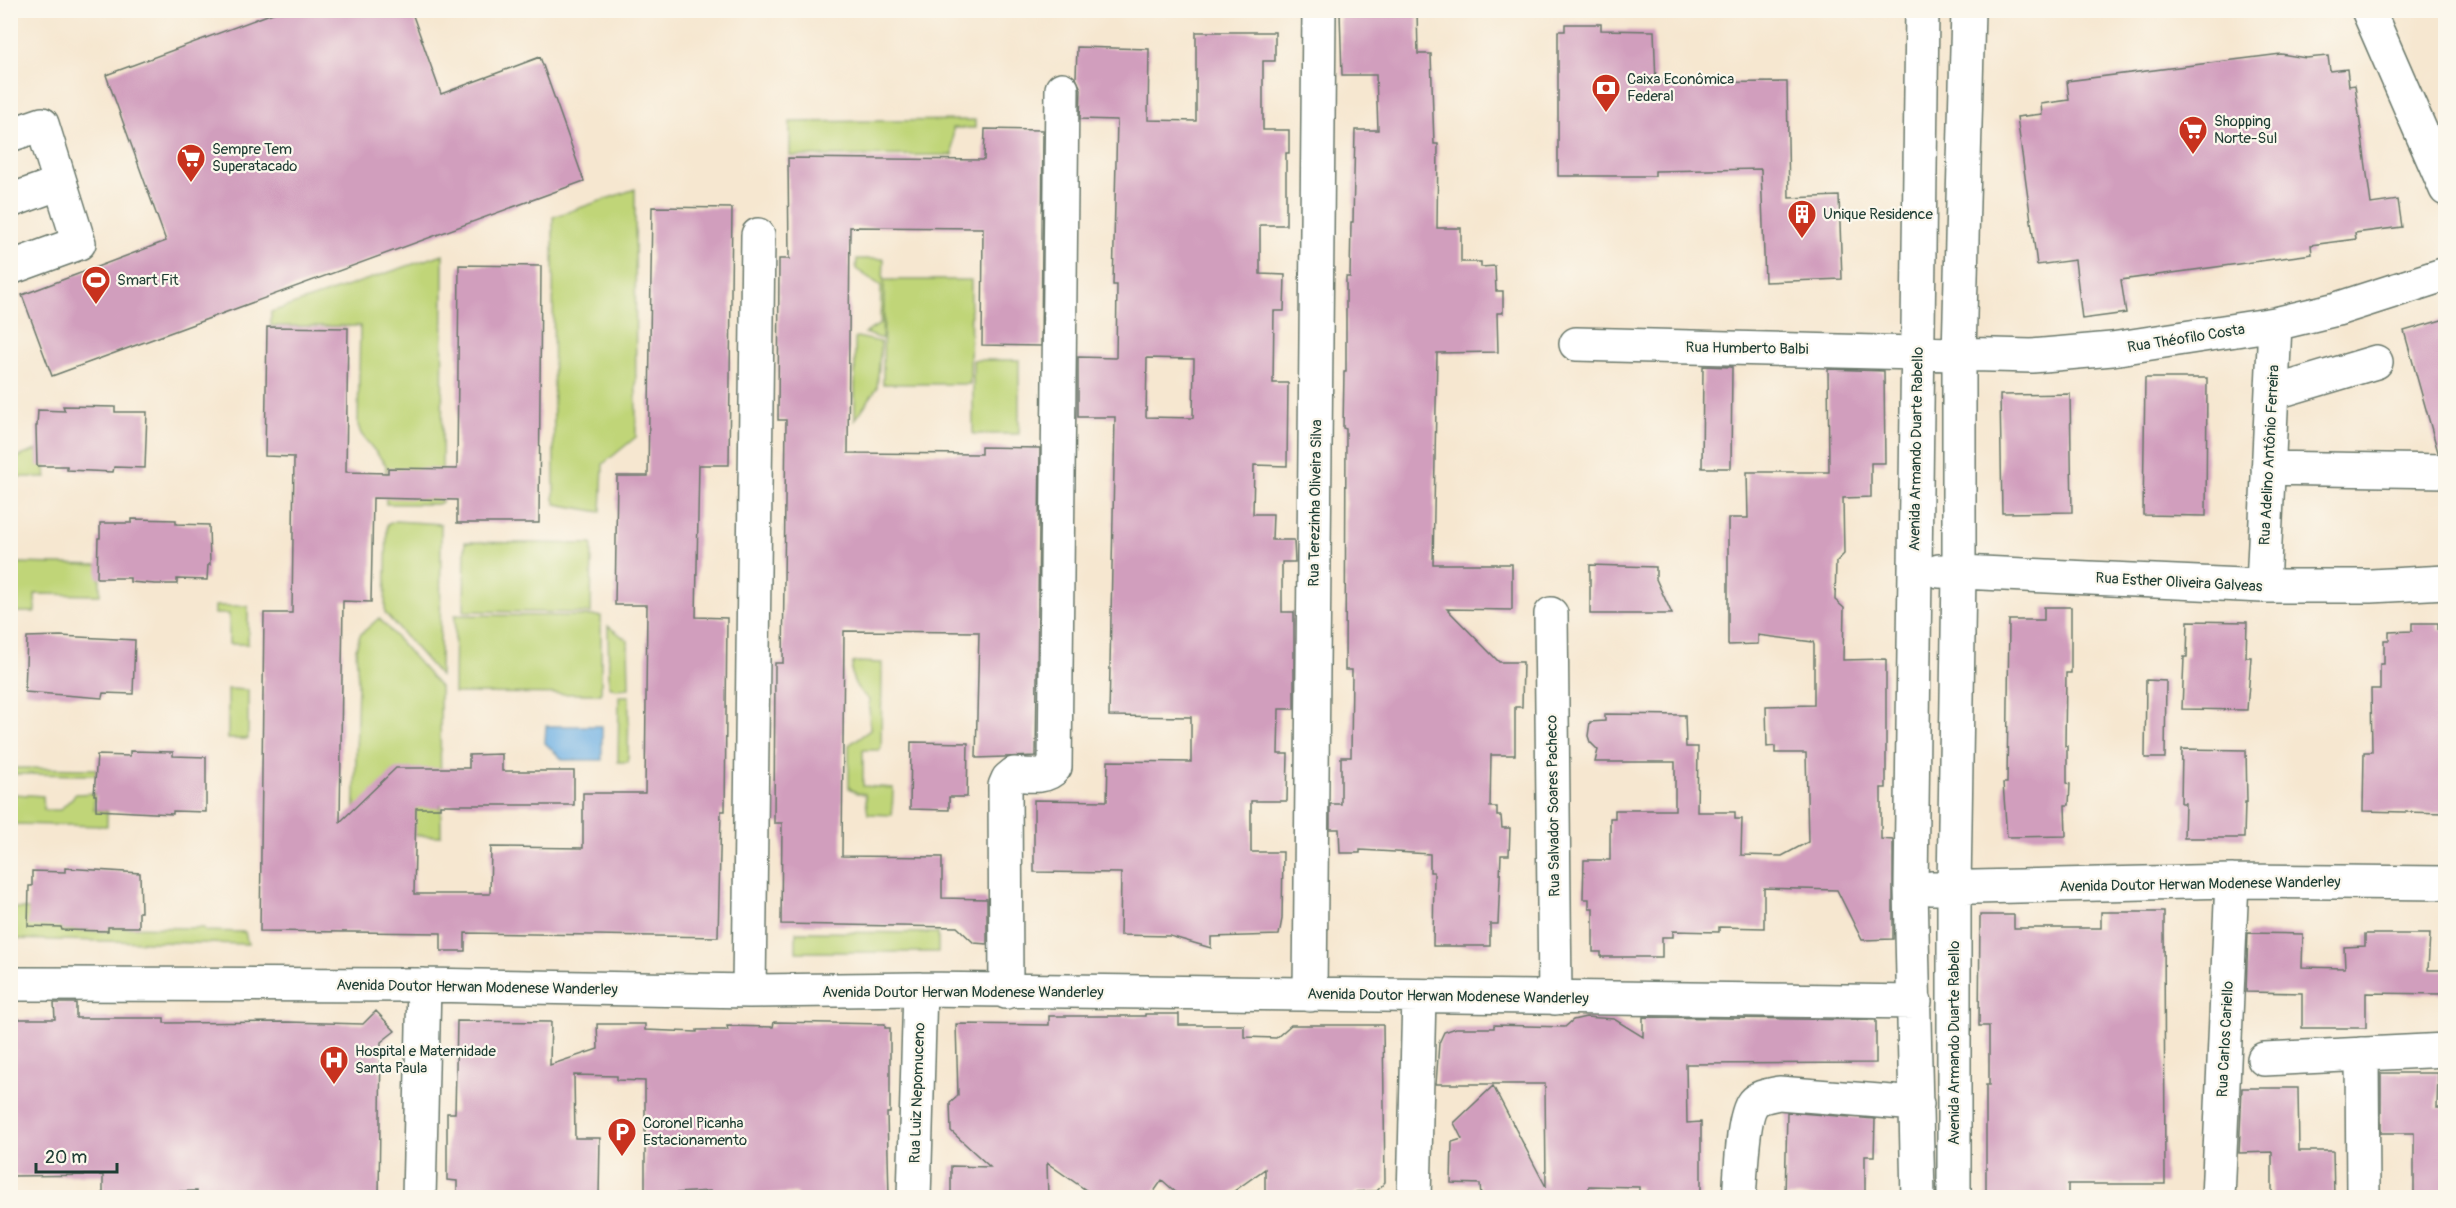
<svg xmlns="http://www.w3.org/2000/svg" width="2456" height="1208" viewBox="0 0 2456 1208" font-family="Pangolin,sans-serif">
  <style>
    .green { fill: #c0d578; stroke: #708956; stroke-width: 1.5 }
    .water { fill: #70b1e4; stroke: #48778c; stroke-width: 1.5 }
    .building { fill: #d19ebd; fill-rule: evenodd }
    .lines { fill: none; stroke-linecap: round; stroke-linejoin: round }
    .minor-casing { stroke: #6a786b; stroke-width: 36 }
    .minor { stroke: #fff; stroke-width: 33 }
    .labels { text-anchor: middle; stroke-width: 4.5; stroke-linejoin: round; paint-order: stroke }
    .poi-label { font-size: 15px; fill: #1f3d34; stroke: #fbf7ec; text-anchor: start }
    .street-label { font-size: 15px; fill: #1f3d34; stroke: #fbf7ec }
  </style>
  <rect width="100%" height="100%" fill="#fbf7ec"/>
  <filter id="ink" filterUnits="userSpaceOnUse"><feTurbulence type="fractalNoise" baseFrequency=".0167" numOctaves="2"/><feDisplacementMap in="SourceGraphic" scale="12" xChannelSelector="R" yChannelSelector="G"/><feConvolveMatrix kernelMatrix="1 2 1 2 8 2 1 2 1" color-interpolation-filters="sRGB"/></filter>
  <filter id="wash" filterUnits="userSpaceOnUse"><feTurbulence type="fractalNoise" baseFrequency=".008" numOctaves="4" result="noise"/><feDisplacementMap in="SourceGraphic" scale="24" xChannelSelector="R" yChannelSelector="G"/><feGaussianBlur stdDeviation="1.35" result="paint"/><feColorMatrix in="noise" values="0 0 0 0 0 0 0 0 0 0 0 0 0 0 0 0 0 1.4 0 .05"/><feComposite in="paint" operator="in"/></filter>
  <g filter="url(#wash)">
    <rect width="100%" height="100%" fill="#f6e7d0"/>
    <path class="green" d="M 975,120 L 975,128 L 953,128 L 953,155 L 790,156 L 790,122 Z
      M 635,189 L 636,437 L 603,464 L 601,512 L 556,504 L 554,499 L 553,217 Z
      M 443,254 L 442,502 L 438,504 L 386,504 L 386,465 L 361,434 L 358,425 L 360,326 L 271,326 L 271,312 Z
      M 857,259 L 884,259 L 883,280 L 971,280 L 970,384 L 883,384 L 884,282 L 882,339 L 865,333 L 880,324 L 881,286 L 856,269 Z
      M 857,337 L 881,342 L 877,388 L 855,420 L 855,339 Z
      M 973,360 L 1019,360 L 1019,434 L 973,434 Z
      M 36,450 L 45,466 L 46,477 L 15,477 L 16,458 Z
      M 395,521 L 441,524 L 440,676 L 385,613 L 387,525 Z
      M 465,542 L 592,544 L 591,613 L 464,611 Z
      M 16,563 L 100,565 L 100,595 L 35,594 L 35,612 L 15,612 Z
      M 215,606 L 248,606 L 248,644 L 229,644 L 229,614 L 215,614 Z
      M 455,615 L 601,616 L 601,694 L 454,693 Z
      M 379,618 L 440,687 L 441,835 L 439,836 L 360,834 L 354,829 L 358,682 L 356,649 L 360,635 Z
      M 608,626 L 628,641 L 629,688 L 615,689 L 609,686 Z
      M 857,662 L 882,663 L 881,748 L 880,750 L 863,750 L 863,786 L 893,788 L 892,815 L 868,814 L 865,794 L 857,793 L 849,788 L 849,745 L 870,730 L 869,700 C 858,690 848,679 853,663 Z
      M 228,689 L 248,690 L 248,739 L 228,739 Z
      M 619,696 L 629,696 L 628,762 L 618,762 Z
      M 12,768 L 96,769 L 96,775 L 13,774 Z
      M 94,793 L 94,810 L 107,811 L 107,826 L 12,824 L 14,794 L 43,796 L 44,810 L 60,810 L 76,794 Z
      M 11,908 L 28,909 L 61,927 L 62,930 L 107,931 L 108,927 L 204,928 L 205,931 L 245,932 L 248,944 L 11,939 Z
      M 796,932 L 938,933 L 938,952 L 796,952 Z"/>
    <path class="water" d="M 546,726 L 602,726 L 602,760 L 563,760 L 545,743 Z"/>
    <g id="blocks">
      <path class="building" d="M 281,10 L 411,10 L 441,94 L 540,57 L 584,181 L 52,376 L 22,295 L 166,241 L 106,75 Z
        M 1417,11 L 1418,54 L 1431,54 L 1434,144 L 1438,144 L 1437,228 L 1461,228 L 1461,262 L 1481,262 L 1481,267 L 1495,266 L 1496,291 L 1503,291 L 1503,313 L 1497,313 L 1498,352 L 1437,353 L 1433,564 L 1512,564 L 1512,610 L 1447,609 L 1499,662 L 1523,662 L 1522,707 L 1515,707 L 1515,755 L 1491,755 L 1490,807 L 1497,807 L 1497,816 L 1501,816 L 1502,828 L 1510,828 L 1509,855 L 1501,855 L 1498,924 L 1490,924 L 1490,946 L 1433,946 L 1434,872 L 1430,872 L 1430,854 L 1360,850 L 1360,853 L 1340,853 L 1339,829 L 1330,829 L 1330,804 L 1341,804 L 1341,757 L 1351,757 L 1352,670 L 1345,670 L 1346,429 L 1343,428 L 1344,372 L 1346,372 L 1346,277 L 1350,277 L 1351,222 L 1353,222 L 1355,130 L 1378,130 L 1376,75 L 1342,75 L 1340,13 Z
        M 1565,24 L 1601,24 L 1601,30 L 1654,31 L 1656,83 L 1787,82 L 1789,198 L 1839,196 L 1842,279 L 1765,282 L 1761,169 L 1655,171 L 1655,176 L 1558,176 L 1558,31 L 1565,31 Z
        M 1196,32 L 1275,32 L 1275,61 L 1263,61 L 1263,130 L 1289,130 L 1289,153 L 1286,153 L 1286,225 L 1260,225 L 1260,274 L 1285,275 L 1284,311 L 1274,311 L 1273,383 L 1288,383 L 1287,466 L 1254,465 L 1253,514 L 1273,514 L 1272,540 L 1294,540 L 1295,562 L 1282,562 L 1282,612 L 1294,612 L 1294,709 L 1279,709 L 1278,754 L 1288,754 L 1287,801 L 1251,801 L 1251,852 L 1283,852 L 1282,919 L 1279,935 L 1211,937 L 1211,948 L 1170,936 L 1120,935 L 1121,873 L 1034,872 L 1034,800 L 1107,801 L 1108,761 L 1191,762 L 1191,717 L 1109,716 L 1115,417 L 1078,417 L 1078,357 L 1116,358 L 1117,285 L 1113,285 L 1117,120 L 1080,119 L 1081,89 L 1076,78 L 1077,47 L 1149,49 L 1148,120 L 1196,121 ZM 1147,358 L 1194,359 L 1193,418 L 1146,417 Z
        M 2281,54 L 2306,58 L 2328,56 L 2330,71 L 2347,69 L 2349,86 L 2355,85 L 2371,204 L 2398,200 L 2402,227 L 2355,233 L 2356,239 L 2311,245 L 2312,254 L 2121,280 L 2126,313 L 2082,319 L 2075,260 L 2037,265 L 2017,117 L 2042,114 L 2041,104 L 2069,100 L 2067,81 Z
        M 985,129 L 1043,130 L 1041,346 L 982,345 L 983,228 L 850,227 L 848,453 L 981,454 L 981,447 L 1040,448 L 1036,756 L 976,758 L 979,632 L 844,631 L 842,856 L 942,857 L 942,898 L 987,899 L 987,944 L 974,943 L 957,927 L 781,924 L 782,823 L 774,823 L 775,663 L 783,663 L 786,420 L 778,420 L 779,259 L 789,259 L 788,158 L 984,160 Z
        M 652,207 L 732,208 L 729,465 L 699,465 L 696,617 L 727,618 L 725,811 L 721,811 L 718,937 L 465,933 L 465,951 L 441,951 L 441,933 L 260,931 L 264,613 L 292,613 L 294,457 L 265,456 L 267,327 L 348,328 L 346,472 L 388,473 L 388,468 L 457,469 L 459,265 L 541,266 L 539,523 L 457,523 L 457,500 L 373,498 L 371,602 L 343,601 L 340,822 L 396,768 L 469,768 L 469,755 L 502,754 L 502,771 L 574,771 L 574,805 L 440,805 L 440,808 L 416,808 L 414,894 L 490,894 L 491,847 L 583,848 L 583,793 L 645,793 L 647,605 L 615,605 L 617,476 L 648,476 Z
        M 2445,319 L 2445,452 L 2438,452 L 2404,331 Z
        M 1703,366 L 1732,367 L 1731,468 L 1702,468 Z
        M 1828,369 L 1884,371 L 1885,463 L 1871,463 L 1871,497 L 1843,498 L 1844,554 L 1836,562 L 1835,600 L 1844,608 L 1843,660 L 1886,659 L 1886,788 L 1881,788 L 1881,839 L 1893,840 L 1893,939 L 1862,940 L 1837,890 L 1764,888 L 1764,928 L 1719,927 L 1719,932 L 1673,931 L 1673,937 L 1662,937 L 1662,957 L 1601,957 L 1601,952 L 1593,952 L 1593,908 L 1589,908 L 1589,899 L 1583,899 L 1584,860 L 1610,860 L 1610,818 L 1615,818 L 1615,810 L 1675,810 L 1675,762 L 1595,762 L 1598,750 L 1590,742 L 1588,736 L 1590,722 L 1605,721 L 1605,714 L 1685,715 L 1686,747 L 1698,747 L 1697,812 L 1735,812 L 1735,819 L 1742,819 L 1741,855 L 1782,856 L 1808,842 L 1806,753 L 1775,753 L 1775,746 L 1767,747 L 1766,706 L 1814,705 L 1814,645 L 1813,642 L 1758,635 L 1758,644 L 1728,645 L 1728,518 L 1748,518 L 1747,472 L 1829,472 Z
        M 2145,378 L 2207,378 L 2206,516 L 2143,515 Z
        M 2070,394 L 2072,512 L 2002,513 L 2000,395 Z
        M 63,406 L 115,407 L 115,412 L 147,412 L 145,468 L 114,467 L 113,472 L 67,470 L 67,466 L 37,466 L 36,426 L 37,426 L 38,410 L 65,411 Z
        M 132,519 L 176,520 L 176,524 L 209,525 L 210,565 L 208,565 L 207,580 L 177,579 L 177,584 L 155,584 L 130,582 L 130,578 L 97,578 L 98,538 L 100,538 L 100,523 L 132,523 Z
        M 1590,565 L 1656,567 L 1656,579 L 1672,614 L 1590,614 Z
        M 2044,607 L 2071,607 L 2071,673 L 2066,673 L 2065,746 L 2067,746 L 2067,783 L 2070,784 L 2069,805 L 2065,805 L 2066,836 L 2007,837 L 2003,783 L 2007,783 L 2009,620 L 2044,620 Z
        M 2188,621 L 2247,622 L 2246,657 L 2251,657 L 2247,710 L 2182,709 L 2184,657 L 2187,657 Z
        M 2412,623 L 2438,623 L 2438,630 L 2445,630 L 2445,813 L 2363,811 L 2364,752 L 2372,752 L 2371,689 L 2380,689 L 2380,664 L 2384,664 L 2384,640 L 2389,640 L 2389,632 L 2412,631 Z
        M 60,636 L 135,640 L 133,694 L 103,693 L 102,698 L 25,692 L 27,637 Z
        M 2146,680 L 2166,681 L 2165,758 L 2145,758 Z
        M 911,742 L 968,743 L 967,797 L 949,797 L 949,810 L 910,809 Z
        M 2182,749 L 2246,750 L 2247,802 L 2245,802 L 2244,838 L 2184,838 L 2185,803 L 2181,803 Z
        M 130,751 L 173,752 L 173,756 L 206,757 L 206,812 L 173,811 L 173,814 L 96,810 L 96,795 L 94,795 L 97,755 L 130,756 Z
        M 65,868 L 140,873 L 141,912 L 139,912 L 139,927 L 108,927 L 108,931 L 62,930 L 61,927 L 28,926 L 29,886 L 32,886 L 32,871 L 65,872 Z
        M 2101,912 L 2164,912 L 2165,1184 L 2068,1184 L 2068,1197 L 1986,1197 L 1986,1085 L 1989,1085 L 1989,1026 L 1979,1026 L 1980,915 L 2014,915 L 2014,928 L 2101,928 Z
        M 2248,933 L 2303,934 L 2302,967 L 2345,968 L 2344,947 L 2365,946 L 2365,934 L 2430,934 L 2428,970 L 2445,970 L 2445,994 L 2366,993 L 2366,1028 L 2302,1028 L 2302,993 L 2246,992 Z
        M 54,1003 L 76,1003 L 76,1018 L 164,1018 L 164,1023 L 287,1022 L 363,1024 L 376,1011 L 395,1031 L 381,1042 L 379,1197 L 246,1197 L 246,1194 L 197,1194 L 197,1191 L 150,1192 L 150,1197 L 103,1197 L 103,1175 L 10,1176 L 10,1019 L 55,1019 Z
        M 1145,1014 L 1179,1014 L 1179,1025 L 1244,1025 L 1244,1037 L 1276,1038 L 1291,1025 L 1383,1025 L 1385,1182 L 1377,1191 L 1356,1192 L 1353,1197 L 1265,1197 L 1265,1169 L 1230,1194 L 1179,1195 L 1162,1180 L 1151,1196 L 1096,1197 L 1047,1163 L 1048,1197 L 951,1197 L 951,1166 L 990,1167 L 951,1131 L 950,1103 L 958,1096 L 956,1024 L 1049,1025 L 1049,1016 L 1145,1016 Z
        M 1586,1017 L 1614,1019 L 1643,1037 L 1643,1017 L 1876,1020 L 1876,1063 L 1686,1064 L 1687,1123 L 1701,1122 L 1701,1197 L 1639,1197 L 1639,1187 L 1589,1186 L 1589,1197 L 1481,1197 L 1480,1184 L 1451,1183 L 1452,1142 L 1462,1139 L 1454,1123 L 1493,1086 L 1546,1187 L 1545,1084 L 1436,1084 L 1439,1043 L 1444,1032 L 1456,1028 L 1494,1028 L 1494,1025 L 1565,1027 L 1573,1020 Z
        M 457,1021 L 551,1022 L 550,1065 L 598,1049 L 597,1024 L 645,1024 L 645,1030 L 697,1032 L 697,1030 L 728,1030 L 727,1026 L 773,1027 L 774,1022 L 885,1024 L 885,1028 L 890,1028 L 890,1113 L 887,1113 L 889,1197 L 797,1197 L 797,1193 L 766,1194 L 762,1197 L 716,1197 L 710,1191 L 676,1193 L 676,1197 L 645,1197 L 645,1081 L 617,1080 L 617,1076 L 574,1075 L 575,1138 L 600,1138 L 599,1197 L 457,1197 L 457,1181 L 447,1180 L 447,1113 L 455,1113 Z
        M 2381,1073 L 2438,1073 L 2437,1108 L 2445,1108 L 2445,1197 L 2414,1197 L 2414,1133 L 2381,1133 Z
        M 2242,1088 L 2298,1088 L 2299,1151 L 2333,1151 L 2334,1197 L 2272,1197 L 2272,1152 L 2239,1153 Z
        M 1787,1112 L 1875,1119 L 1874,1156 L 1865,1156 L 1865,1197 L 1785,1196 Z"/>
    </g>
  </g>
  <g filter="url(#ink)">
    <use href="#blocks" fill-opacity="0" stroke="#6a786b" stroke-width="1.5"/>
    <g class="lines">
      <g class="minor-casing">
        <path id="minor" d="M 2368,10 L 2446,189
          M 10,135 L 42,124 L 79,243 L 10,268
          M 10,201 L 60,183
          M 1576,344 L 2032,356 L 2112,349 L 2275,324 L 2337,309 L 2446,274
          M 2272,393 L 2376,362
          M 2268,468 L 2446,471
          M 1939,571 L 2263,586 L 2371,586 L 2446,582
          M 2263,586 L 2275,324
          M 1551,614 L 1555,998
          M 1931,888 L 2232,881 L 2446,883
          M 10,984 L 424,985 L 749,991 L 920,989 L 1915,1002
          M 749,991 L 758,235
          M 1006,992 L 1005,786 L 1008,779 L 1014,774 C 1028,775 1046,779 1055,767 L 1062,89
          M 1310,995 L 1319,10
          M 2362,1054 L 2363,1198
          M 2264,1059 L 2446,1050
          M 419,1198 L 424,985
          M 914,1198 L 920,989
          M 1414,1198 L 1419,996
          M 1739,1198 C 1741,1177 1742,1117 1753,1103 C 1759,1096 1771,1095 1779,1093 L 1917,1104
          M 1918,1198 L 1911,888 L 1922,10
          M 1954,1198 L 1954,888 L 1959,572 L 1959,354 L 1968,10
          M 2218,1198 L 2232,881"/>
      </g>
      <use href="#minor" class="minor"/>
    </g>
  </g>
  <defs>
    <g id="bank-pin" transform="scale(1.5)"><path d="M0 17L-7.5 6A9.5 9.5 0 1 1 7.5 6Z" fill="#c8321e" stroke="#fbf7ec"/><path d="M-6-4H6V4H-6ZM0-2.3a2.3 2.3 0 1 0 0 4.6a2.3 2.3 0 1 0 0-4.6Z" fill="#fff"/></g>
    <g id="supermarket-pin" transform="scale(1.5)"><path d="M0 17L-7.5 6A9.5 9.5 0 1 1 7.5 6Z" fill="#c8321e" stroke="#fbf7ec"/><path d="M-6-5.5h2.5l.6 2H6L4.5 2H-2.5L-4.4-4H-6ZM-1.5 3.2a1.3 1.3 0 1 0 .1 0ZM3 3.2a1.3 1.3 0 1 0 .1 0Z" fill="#fff"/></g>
    <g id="building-pin" transform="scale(1.5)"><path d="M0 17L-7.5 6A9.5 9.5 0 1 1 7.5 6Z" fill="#c8321e" stroke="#fbf7ec"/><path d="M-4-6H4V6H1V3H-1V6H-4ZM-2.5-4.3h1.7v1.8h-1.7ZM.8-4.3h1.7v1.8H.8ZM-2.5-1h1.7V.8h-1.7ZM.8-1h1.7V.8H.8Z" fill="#fff"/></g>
    <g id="stadium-pin" transform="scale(1.5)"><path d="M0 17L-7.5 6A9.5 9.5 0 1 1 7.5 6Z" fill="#c8321e" stroke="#fbf7ec"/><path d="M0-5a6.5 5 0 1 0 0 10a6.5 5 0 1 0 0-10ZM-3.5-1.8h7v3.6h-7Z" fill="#fff"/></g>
    <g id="hospital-pin" transform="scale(1.5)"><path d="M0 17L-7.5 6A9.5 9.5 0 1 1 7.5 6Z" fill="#c8321e" stroke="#fbf7ec"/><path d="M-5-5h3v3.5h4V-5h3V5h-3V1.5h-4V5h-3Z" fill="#fff"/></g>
    <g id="parking-pin" transform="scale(1.5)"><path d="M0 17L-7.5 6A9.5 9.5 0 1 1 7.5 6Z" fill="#c8321e" stroke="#fbf7ec"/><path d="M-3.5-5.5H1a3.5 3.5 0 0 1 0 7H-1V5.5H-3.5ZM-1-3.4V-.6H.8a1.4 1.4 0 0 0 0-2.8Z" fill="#fff"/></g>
  </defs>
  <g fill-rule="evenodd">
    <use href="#bank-pin" x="1606" y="88"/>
    <use href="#supermarket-pin" x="2193" y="130"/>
    <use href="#supermarket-pin" x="191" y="158"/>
    <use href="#building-pin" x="1802" y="214"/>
    <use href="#stadium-pin" x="96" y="280"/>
    <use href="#hospital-pin" x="334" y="1060"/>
    <use href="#parking-pin" x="622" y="1132"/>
  </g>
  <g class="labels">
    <g class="poi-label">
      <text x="1627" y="84">Caixa Econômica<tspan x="1627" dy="17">Federal</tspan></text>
      <text x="2214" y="126">Shopping<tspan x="2214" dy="17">Norte-Sul</tspan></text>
      <text x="212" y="154">Sempre Tem<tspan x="212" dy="17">Superatacado</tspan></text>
      <text x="1823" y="219">Unique Residence</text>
      <text x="117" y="285">Smart Fit</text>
      <text x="355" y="1056">Hospital e Maternidade<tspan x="355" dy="17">Santa Paula</tspan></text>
      <text x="643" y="1128">Coronel Picanha<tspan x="643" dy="17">Estacionamento</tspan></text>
    </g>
    <g class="street-label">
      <text transform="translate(2186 338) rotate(-9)" y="5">Rua Théofilo Costa</text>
      <text transform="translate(1747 348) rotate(1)" y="5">Rua Humberto Balbi</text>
      <text transform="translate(1916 449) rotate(-89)" y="5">Avenida Armando Duarte Rabello</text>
      <text transform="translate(2269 455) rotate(-87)" y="5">Rua Adelino Antônio Ferreira</text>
      <text transform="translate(1315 503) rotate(-89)" y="5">Rua Terezinha Oliveira Silva</text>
      <text transform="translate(2179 582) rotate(3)" y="5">Rua Esther Oliveira Galveas</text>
      <text transform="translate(1553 806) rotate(-91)" y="5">Rua Salvador Soares Pacheco</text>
      <text transform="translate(2200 884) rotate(-1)" y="5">Avenida Doutor Herwan Modenese Wanderley</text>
      <text transform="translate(477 987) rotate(1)" y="5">Avenida Doutor Herwan Modenese Wanderley</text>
      <text x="963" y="997">Avenida Doutor Herwan Modenese Wanderley</text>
      <text transform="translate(1448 996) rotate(1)" y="5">Avenida Doutor Herwan Modenese Wanderley</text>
      <text transform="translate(2225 1039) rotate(-87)" y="5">Rua Carlos Cariello</text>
      <text transform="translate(1954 1043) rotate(-90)" y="5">Avenida Armando Duarte Rabello</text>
      <text transform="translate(917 1093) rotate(-88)" y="5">Rua Luiz Nepomuceno</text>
    </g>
  </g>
  <rect width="2456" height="1208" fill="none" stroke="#fbf7ec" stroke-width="36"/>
  <path d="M36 1163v9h81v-9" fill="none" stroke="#1f3d34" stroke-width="3"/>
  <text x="45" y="1163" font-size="18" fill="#1f3d34" stroke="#fbf7ec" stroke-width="4.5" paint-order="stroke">20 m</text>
</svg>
